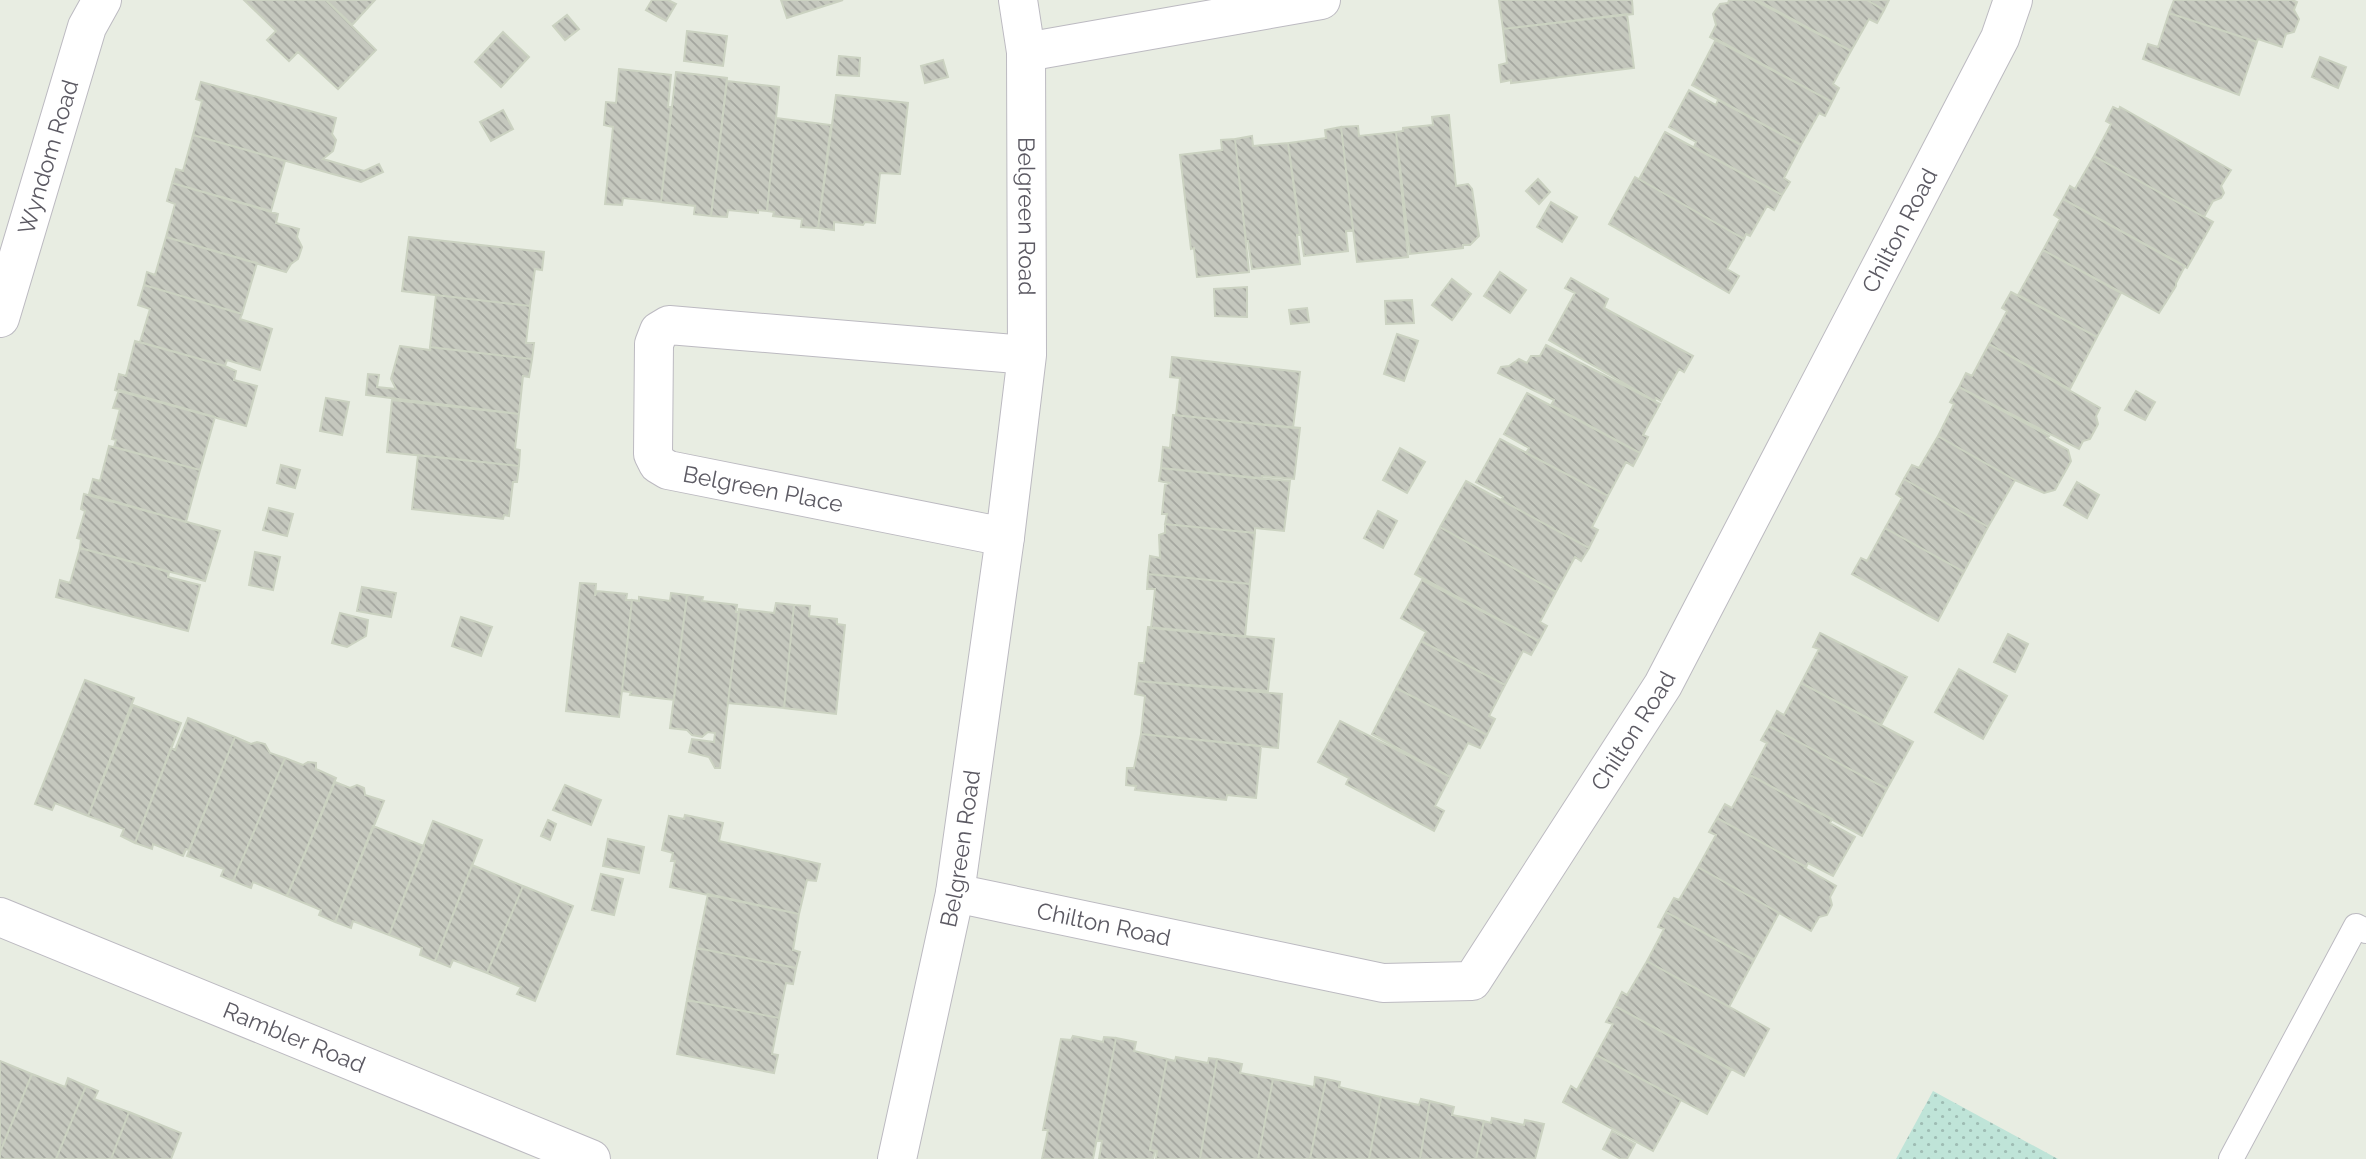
<svg xmlns="http://www.w3.org/2000/svg" width="2366" height="1159" viewBox="0 0 2366 1159" font-family="Raleway,sans-serif">
  <style>
    .park { fill: url(#park-dots) }
    .building { fill: url(#building-back-hatch); stroke: #cbd2c1; stroke-width: 2 }
    .lines { fill: none; stroke-linecap: round; stroke-linejoin: round }
    .service-casing { stroke: #bcbac1; stroke-width: 26 }
    .minor-casing { stroke: #bcbac1; stroke-width: 40 }
    .tertiary-casing { stroke: #bcbac1; stroke-width: 40 }
    .service { stroke: #fff; stroke-width: 24 }
    .minor { stroke: #fff; stroke-width: 38 }
    .tertiary { stroke: #fff; stroke-width: 38 }
    .labels { text-anchor: middle; stroke-width: 5; stroke-linejoin: round; paint-order: stroke }
    .street-label { font-size: 23px; fill: #5c5a63; stroke: #fff }
  </style>
  <defs>
    <pattern id="park-dots" width="8" height="8" patternUnits="userSpaceOnUse" patternTransform="scale(1.75)"><rect width="8" height="8" fill="#bfe4d8"/><path d="M2 2h.1M6 6h.1" fill="none" stroke="#9ebcb3" stroke-width="1.8" stroke-linecap="round"/></pattern>
    <pattern id="building-back-hatch" width="6" height="6" patternUnits="userSpaceOnUse" patternTransform="scale(1.75)"><rect width="6" height="6" fill="#c5c8be"/><path d="M-1 5l2 2M0 0l6 6M5-1l2 2" fill="none" stroke="#a3a59e"/></pattern>
  </defs>
  <rect width="100%" height="100%" fill="#e8ede2"/>
  <path class="park" d="M 1933,1091 L 2058,1159 L 1896,1159 Z"/>
  <path class="building" d="M 244,0 L 326,0 L 376,50 L 338,89 L 298,52 L 289,61 L 267,40 L 276,31 Z
    M 326,0 L 375,0 L 352,25 Z
    M 652,0 L 668,0 L 676,4 L 666,21 L 646,10 Z
    M 781,0 L 843,0 L 787,18 Z
    M 1499,0 L 1632,0 L 1633,14 L 1503,29 Z
    M 1729,0 L 1754,0 L 1851,51 L 1833,84 L 1839,88 L 1832,102 L 1710,37 L 1716,25 L 1713,14 L 1720,4 L 1728,3 Z
    M 1757,0 L 1867,0 L 1884,10 L 1877,23 L 1869,19 L 1851,51 Z
    M 1867,0 L 1889,0 L 1884,10 Z
    M 2174,0 L 2292,0 L 2297,2 L 2294,10 L 2299,19 L 2294,32 L 2286,34 L 2282,47 L 2258,39 L 2257,42 L 2169,13 Z
    M 2169,13 L 2257,42 L 2239,95 L 2143,59 L 2148,44 L 2158,47 Z
    M 1627,14 L 1634,68 L 1511,83 L 1511,80 L 1501,82 L 1499,65 L 1507,63 L 1503,29 Z
    M 567,15 L 579,29 L 565,40 L 553,26 Z
    M 687,31 L 727,36 L 723,66 L 684,61 Z
    M 503,32 L 529,57 L 501,87 L 475,62 Z
    M 1716,39 L 1832,102 L 1825,116 L 1819,113 L 1801,145 L 1692,85 Z
    M 839,56 L 860,58 L 859,76 L 837,75 Z
    M 2320,57 L 2346,67 L 2338,88 L 2312,77 Z
    M 943,60 L 948,77 L 925,83 L 921,66 Z
    M 619,69 L 671,75 L 668,107 L 671,107 L 661,202 L 623,198 L 622,205 L 605,204 L 613,127 L 604,125 L 606,102 L 616,103 Z
    M 676,72 L 727,78 L 711,216 L 694,214 L 695,206 L 661,202 Z
    M 727,81 L 779,87 L 767,211 L 758,210 L 758,213 L 728,210 L 727,217 L 711,216 Z
    M 201,82 L 336,118 L 332,134 L 336,140 L 333,151 L 323,159 L 364,171 L 379,164 L 383,172 L 361,182 L 193,135 L 202,101 L 196,99 Z
    M 1689,90 L 1716,105 L 1718,100 L 1801,145 L 1784,178 L 1790,182 L 1782,195 L 1694,147 L 1696,142 L 1669,127 Z
    M 836,95 L 908,103 L 900,174 L 880,173 L 875,223 L 865,222 L 863,225 L 834,222 L 834,230 L 818,228 Z
    M 2113,107 L 2119,110 L 2120,107 L 2231,170 L 2221,186 L 2224,193 L 2221,198 L 2213,201 L 2204,217 L 2094,156 L 2111,124 L 2106,121 Z
    M 503,110 L 513,129 L 491,141 L 480,122 Z
    M 1449,115 L 1456,186 L 1468,184 L 1472,189 L 1479,236 L 1470,245 L 1463,245 L 1463,248 L 1410,254 L 1396,132 L 1403,131 L 1403,128 L 1433,125 L 1432,117 Z
    M 776,118 L 831,125 L 818,228 L 801,227 L 802,219 L 773,216 L 774,212 L 767,211 Z
    M 1358,126 L 1359,136 L 1396,132 L 1408,257 L 1357,262 L 1341,127 Z
    M 1341,127 L 1353,230 L 1346,231 L 1348,251 L 1304,256 L 1288,143 L 1326,138 L 1325,130 Z
    M 1665,132 L 1782,195 L 1774,210 L 1767,206 L 1750,236 L 1746,234 L 1744,239 L 1639,179 Z
    M 193,135 L 285,161 L 271,211 L 172,183 L 176,169 L 183,171 Z
    M 1252,136 L 1253,146 L 1288,143 L 1300,235 L 1297,235 L 1300,264 L 1252,269 L 1248,241 L 1246,241 L 1235,139 Z
    M 1235,139 L 1249,272 L 1197,277 L 1194,248 L 1191,249 L 1180,155 L 1222,150 L 1221,140 Z
    M 2094,156 L 2213,222 L 2187,268 L 2063,199 L 2070,186 L 2075,189 Z
    M 1635,177 L 1744,239 L 1727,269 L 1739,276 L 1729,293 L 1609,224 Z
    M 1538,179 L 1550,192 L 1539,204 L 1526,191 Z
    M 172,183 L 278,214 L 276,223 L 299,229 L 297,237 L 302,247 L 298,259 L 291,264 L 286,272 L 166,237 L 175,204 L 167,201 Z
    M 2063,199 L 2185,266 L 2176,283 L 2176,286 L 2159,313 L 2043,250 L 2060,219 L 2054,215 Z
    M 1551,202 L 1577,217 L 1562,242 L 1537,227 Z
    M 166,237 L 257,263 L 242,314 L 144,285 L 147,272 L 155,275 Z
    M 409,237 L 544,252 L 542,270 L 535,269 L 530,306 L 402,291 Z
    M 2043,250 L 2121,293 L 2097,337 L 2018,295 Z
    M 1500,272 L 1526,290 L 1510,313 L 1484,296 Z
    M 1571,278 L 1608,299 L 1604,308 L 1693,356 L 1684,372 L 1679,369 L 1661,401 L 1656,398 L 1655,401 L 1549,340 L 1575,293 L 1565,288 Z
    M 1452,279 L 1471,294 L 1452,320 L 1432,305 Z
    M 144,285 L 242,314 L 240,319 L 272,329 L 260,370 L 227,360 L 225,366 L 140,342 L 150,309 L 138,305 Z
    M 1247,287 L 1247,317 L 1215,316 L 1214,289 Z
    M 2011,292 L 2097,337 L 2070,389 L 1989,344 L 2007,311 L 2002,308 Z
    M 436,295 L 530,306 L 526,343 L 534,343 L 532,359 L 430,347 Z
    M 1412,300 L 1414,323 L 1386,324 L 1385,301 Z
    M 1307,308 L 1309,322 L 1291,324 L 1289,310 Z
    M 1397,334 L 1418,341 L 1404,381 L 1384,374 Z
    M 135,341 L 225,366 L 236,371 L 234,380 L 257,386 L 246,426 L 115,390 L 119,374 L 126,376 Z
    M 1989,344 L 2100,408 L 2096,416 L 2098,424 L 2090,439 L 2083,441 L 2079,449 L 1959,387 L 1966,373 L 1972,376 Z
    M 1546,345 L 1660,404 L 1643,435 L 1648,437 L 1640,453 L 1551,405 L 1554,400 L 1498,373 L 1501,367 L 1509,366 L 1519,359 L 1527,363 L 1531,356 L 1540,356 Z
    M 400,346 L 430,350 L 430,347 L 532,359 L 529,377 L 523,376 L 519,414 L 366,395 L 368,374 L 379,375 L 377,387 L 396,389 L 391,379 Z
    M 1172,357 L 1300,372 L 1293,428 L 1176,415 L 1180,378 L 1170,377 Z
    M 1959,387 L 2049,436 L 2047,438 L 2068,450 L 2071,461 L 2055,490 L 2044,493 L 2015,480 L 1938,436 L 1954,404 L 1950,402 Z
    M 119,390 L 215,417 L 200,470 L 114,447 L 116,440 L 112,439 L 120,409 L 113,408 Z
    M 2136,391 L 2155,402 L 2145,420 L 2125,410 Z
    M 1527,393 L 1640,453 L 1633,466 L 1626,462 L 1608,496 L 1526,453 L 1529,448 L 1504,434 Z
    M 326,398 L 349,402 L 342,435 L 320,431 Z
    M 392,400 L 519,414 L 515,449 L 520,450 L 519,466 L 387,452 Z
    M 1173,415 L 1300,428 L 1294,479 L 1262,476 L 1262,479 L 1161,468 L 1163,447 L 1170,448 Z
    M 1938,436 L 2015,480 L 1988,527 L 1904,479 L 1912,465 L 1919,468 Z
    M 1500,439 L 1608,496 L 1592,527 L 1598,530 L 1589,548 L 1501,500 L 1503,497 L 1476,482 Z
    M 109,446 L 200,470 L 186,522 L 89,494 L 93,479 L 100,481 Z
    M 1400,448 L 1425,462 L 1407,493 L 1383,480 Z
    M 418,455 L 519,466 L 517,482 L 513,482 L 509,516 L 504,515 L 503,519 L 412,509 Z
    M 281,465 L 300,470 L 295,488 L 277,483 Z
    M 1161,468 L 1290,481 L 1284,531 L 1255,528 L 1255,533 L 1165,524 L 1167,514 L 1162,514 L 1165,485 L 1169,483 L 1159,481 Z
    M 1904,479 L 1988,527 L 1964,572 L 1885,528 L 1902,498 L 1896,494 Z
    M 1466,481 L 1589,548 L 1581,561 L 1575,557 L 1556,592 L 1440,527 Z
    M 2077,482 L 2099,495 L 2087,518 L 2064,505 Z
    M 84,494 L 220,531 L 205,581 L 80,548 L 81,539 L 77,538 L 85,511 L 81,509 Z
    M 269,508 L 293,514 L 287,536 L 263,530 Z
    M 1378,511 L 1397,521 L 1383,548 L 1364,538 Z
    M 1165,524 L 1255,533 L 1250,584 L 1148,574 L 1150,556 L 1160,558 L 1159,535 L 1165,533 Z
    M 1440,527 L 1556,592 L 1540,622 L 1547,626 L 1539,641 L 1415,574 Z
    M 1885,528 L 1964,572 L 1938,621 L 1852,574 L 1861,558 L 1867,561 Z
    M 80,548 L 169,572 L 168,577 L 200,585 L 188,631 L 56,597 L 60,580 L 70,583 Z
    M 255,552 L 280,557 L 273,590 L 249,585 Z
    M 1148,574 L 1250,584 L 1245,637 L 1151,628 L 1155,589 L 1147,589 Z
    M 1422,580 L 1539,641 L 1531,655 L 1523,651 L 1505,685 L 1421,641 L 1426,632 L 1401,618 Z
    M 580,583 L 596,584 L 595,596 L 597,591 L 627,594 L 626,600 L 632,600 L 619,717 L 566,711 Z
    M 362,587 L 396,593 L 391,617 L 357,611 Z
    M 671,593 L 687,595 L 674,700 L 630,695 L 631,692 L 622,691 L 632,600 L 639,601 L 639,597 L 670,601 Z
    M 687,595 L 703,597 L 702,601 L 737,605 L 736,612 L 739,612 L 720,768 L 715,768 L 709,757 L 689,752 L 692,739 L 714,742 L 715,733 L 708,732 L 702,737 L 692,735 L 687,730 L 670,728 Z
    M 776,603 L 794,605 L 784,708 L 728,703 L 739,609 L 774,613 Z
    M 794,605 L 810,606 L 809,616 L 837,619 L 837,624 L 845,625 L 836,714 L 784,708 Z
    M 340,613 L 368,620 L 366,636 L 347,647 L 332,643 Z
    M 461,617 L 492,627 L 481,656 L 452,646 Z
    M 1148,627 L 1274,639 L 1268,691 L 1137,681 L 1139,663 L 1144,663 Z
    M 1820,633 L 1907,677 L 1881,725 L 1801,683 L 1819,649 L 1813,647 Z
    M 2008,634 L 2028,644 L 2015,672 L 1994,662 Z
    M 1421,641 L 1505,685 L 1489,716 L 1495,719 L 1487,735 L 1396,688 Z
    M 1959,669 L 2007,696 L 1983,739 L 1935,712 Z
    M 85,680 L 134,698 L 88,816 L 55,803 L 52,810 L 35,804 Z
    M 1137,681 L 1282,694 L 1278,748 L 1141,734 L 1145,696 L 1135,694 Z
    M 1801,683 L 1913,742 L 1887,789 L 1769,726 L 1777,711 L 1784,715 Z
    M 1396,688 L 1487,735 L 1480,748 L 1468,743 L 1450,777 L 1372,734 Z
    M 133,705 L 181,723 L 135,843 L 121,836 L 124,829 L 88,816 Z
    M 188,718 L 235,737 L 189,850 L 186,849 L 183,856 L 153,844 L 152,849 L 135,843 L 171,748 L 175,750 Z
    M 1340,721 L 1450,777 L 1435,806 L 1444,811 L 1434,831 L 1346,784 L 1349,778 L 1318,762 Z
    M 1769,726 L 1887,789 L 1862,836 L 1750,775 L 1767,743 L 1761,740 Z
    M 1141,734 L 1261,746 L 1256,798 L 1227,795 L 1226,800 L 1135,790 L 1136,786 L 1126,785 L 1127,768 L 1134,768 Z
    M 235,737 L 251,744 L 257,742 L 265,744 L 270,753 L 285,758 L 233,881 L 221,876 L 224,869 L 187,856 Z
    M 285,758 L 303,765 L 308,762 L 316,763 L 316,769 L 336,778 L 287,896 L 253,882 L 251,888 L 233,881 Z
    M 1750,775 L 1832,819 L 1830,823 L 1855,837 L 1833,876 L 1808,863 L 1806,867 L 1717,818 L 1725,804 L 1732,808 Z
    M 335,782 L 350,788 L 357,785 L 364,788 L 365,795 L 384,801 L 335,922 L 319,915 L 321,910 L 287,896 Z
    M 565,785 L 601,800 L 591,825 L 553,810 Z
    M 685,815 L 723,823 L 719,841 L 820,864 L 816,881 L 807,880 L 799,914 L 670,887 L 675,861 L 671,861 L 673,853 L 662,850 L 669,816 L 684,819 Z
    M 1717,818 L 1806,867 L 1805,868 L 1836,886 L 1830,897 L 1832,905 L 1827,915 L 1819,917 L 1811,931 L 1698,867 L 1716,835 L 1709,832 Z
    M 548,820 L 556,824 L 550,840 L 541,836 Z
    M 433,821 L 482,840 L 435,961 L 420,955 L 422,948 L 389,935 Z
    M 373,826 L 424,846 L 389,935 L 353,921 L 351,928 L 335,922 Z
    M 608,839 L 644,847 L 639,873 L 603,866 Z
    M 472,865 L 523,886 L 487,973 L 453,960 L 450,967 L 435,961 Z
    M 1698,867 L 1779,913 L 1754,960 L 1666,912 L 1674,898 L 1679,900 Z
    M 601,874 L 623,879 L 614,915 L 592,910 Z
    M 523,886 L 573,906 L 535,1001 L 517,994 L 521,987 L 487,973 Z
    M 708,894 L 799,914 L 793,950 L 800,952 L 796,968 L 697,948 Z
    M 1666,912 L 1754,960 L 1729,1007 L 1647,961 L 1664,929 L 1658,927 Z
    M 697,948 L 796,968 L 793,984 L 786,983 L 779,1018 L 687,1000 Z
    M 1647,961 L 1769,1029 L 1744,1076 L 1615,1006 L 1622,992 L 1627,995 Z
    M 687,1000 L 779,1018 L 772,1054 L 778,1055 L 774,1073 L 677,1054 Z
    M 1615,1006 L 1731,1070 L 1707,1114 L 1596,1055 L 1613,1024 L 1606,1022 Z
    M 1073,1036 L 1103,1042 L 1104,1037 L 1116,1038 L 1093,1159 L 1042,1159 L 1048,1130 L 1043,1130 L 1061,1039 L 1071,1040 Z
    M 1116,1038 L 1136,1042 L 1134,1051 L 1167,1059 L 1150,1150 L 1155,1151 L 1153,1159 L 1099,1159 L 1102,1141 L 1097,1140 Z
    M 1596,1055 L 1681,1100 L 1653,1151 L 1563,1102 L 1571,1086 L 1577,1090 Z
    M 1176,1057 L 1208,1063 L 1209,1058 L 1217,1059 L 1200,1159 L 1156,1159 L 1157,1151 L 1150,1150 L 1167,1059 L 1175,1061 Z
    M 1217,1059 L 1242,1064 L 1240,1073 L 1273,1079 L 1258,1159 L 1200,1159 Z
    M 0,1061 L 32,1074 L 0,1152 Z
    M 32,1074 L 65,1087 L 68,1078 L 86,1086 L 56,1159 L 0,1159 L 0,1152 Z
    M 1315,1077 L 1326,1079 L 1310,1159 L 1258,1159 L 1273,1079 L 1314,1087 Z
    M 1326,1079 L 1340,1082 L 1339,1087 L 1381,1097 L 1369,1159 L 1310,1159 Z
    M 86,1086 L 98,1091 L 94,1099 L 129,1112 L 111,1159 L 56,1159 Z
    M 1381,1097 L 1419,1105 L 1421,1099 L 1430,1101 L 1420,1159 L 1369,1159 Z
    M 1430,1101 L 1454,1107 L 1452,1115 L 1484,1121 L 1476,1159 L 1420,1159 Z
    M 129,1112 L 181,1133 L 171,1159 L 111,1159 Z
    M 1492,1118 L 1524,1125 L 1525,1120 L 1544,1124 L 1535,1159 L 1476,1159 L 1484,1121 L 1491,1123 Z
    M 1612,1131 L 1635,1144 L 1627,1159 L 1621,1159 L 1603,1149 Z"/>
  <g class="lines">
    <g class="service-casing">
      <path id="service" d="M 2231,1159 L 2356,926 L 2366,931"/>
    </g>
    <g class="minor-casing">
      <g id="minor">
        <path id="s1" d="M 1018,0 L 1026,52 L 1027,355 L 1005,537 L 668,470 L 658,464 L 653,454 L 654,344 L 659,331 L 669,325 L 1027,355"/>
        <path d="M 1026,52 L 1321,0"/>
        <path id="s2" d="M 0,318 L 87,27 L 102,0"/>
        <path id="s3" d="M 955,893 L 1383,983 L 1472,981 L 1663,685 L 2000,38 L 2013,0"/>
        <path id="s4" d="M 0,917 L 591,1159"/>
      </g>
    </g>
    <g class="tertiary-casing">
      <g id="tertiary">
        <path id="s5" d="M 897,1159 L 955,893 L 1005,537"/>
      </g>
    </g>
    <use href="#service" class="service"/>
    <use href="#minor" class="minor"/>
    <use href="#tertiary" class="tertiary"/>
  </g>
  <g class="labels">
    <g class="street-label">
      <text dy="8" stroke="none"><textPath href="#s2" startOffset="168">Wyndom Road</textPath></text>
      <text dy="8" stroke="none"><textPath href="#s1" startOffset="217">Belgreen Road</textPath></text>
      <text dy="8" stroke="none"><textPath href="#s3" startOffset="1391">Chilton Road</textPath></text>
      <text transform="translate(763 489) rotate(11)" y="8">Belgreen Place</text>
      <text dy="8" stroke="none"><textPath href="#s3" startOffset="824">Chilton Road</textPath></text>
      <text dy="8" stroke="none"><textPath href="#s5" startOffset="317">Belgreen Road</textPath></text>
      <text dy="8" stroke="none"><textPath href="#s3" startOffset="152">Chilton Road</textPath></text>
      <text dy="8" stroke="none"><textPath href="#s4" startOffset="318">Rambler Road</textPath></text>
    </g>
  </g>
</svg>
